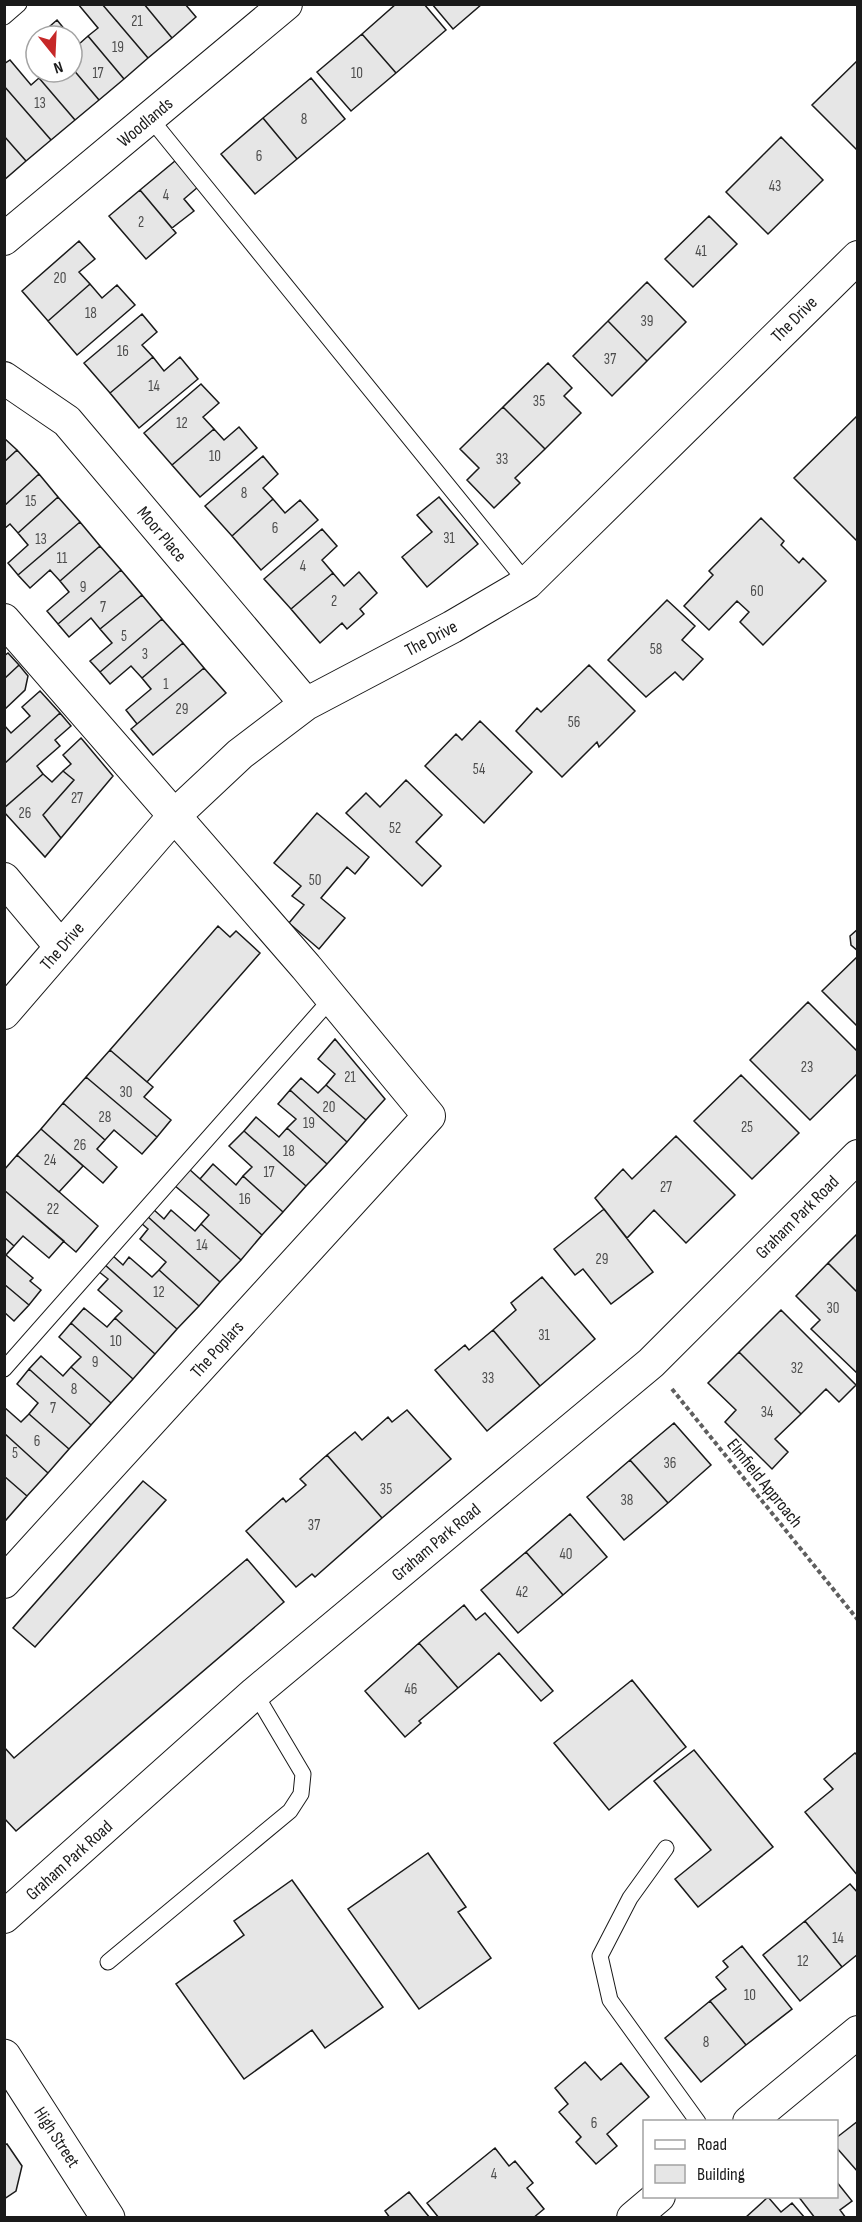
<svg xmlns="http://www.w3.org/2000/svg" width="862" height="2222" viewBox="0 0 862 2222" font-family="'Sofia Sans Condensed',sans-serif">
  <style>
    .building { fill: #e6e6e6; stroke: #1a1a1a; stroke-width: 1.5 }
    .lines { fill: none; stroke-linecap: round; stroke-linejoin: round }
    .lane-casing { stroke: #1a1a1a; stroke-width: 17 }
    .street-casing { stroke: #1a1a1a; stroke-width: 34 }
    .secondary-casing { stroke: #1a1a1a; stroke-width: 35 }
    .path { stroke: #5f5f5f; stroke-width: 4; stroke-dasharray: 4.5 3; stroke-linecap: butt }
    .lane { stroke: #fff; stroke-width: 15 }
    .street { stroke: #fff; stroke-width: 32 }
    .secondary { stroke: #fff; stroke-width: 33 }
    .labels { text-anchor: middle; stroke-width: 4.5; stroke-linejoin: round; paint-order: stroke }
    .number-label { font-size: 15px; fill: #4d4d4d }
    .street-label { font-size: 18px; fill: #1a1a1a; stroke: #fff }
  </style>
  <rect width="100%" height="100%" fill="#fff"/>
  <path class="building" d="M 78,4 L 102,4 L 148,58 L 124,79 L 88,36 L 98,28 Z
    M 102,4 L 144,4 L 172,38 L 148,58 Z
    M 144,4 L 185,4 L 196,17 L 172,38 Z
    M 396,4 L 424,4 L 446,30 L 396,73 L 362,34 Z
    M 432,4 L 482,4 L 453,29 Z
    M 57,20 L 70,36 L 45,36 L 42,33 Z
    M 362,34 L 396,73 L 351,111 L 317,72 Z
    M 88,36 L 124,79 L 99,100 L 72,68 L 72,38 L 78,45 Z
    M 36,38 L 36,54 L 28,45 Z
    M 10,60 L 31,85 L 39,78 L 75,120 L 51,140 L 4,86 L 4,64 Z
    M 858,60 L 858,151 L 812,105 Z
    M 72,68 L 99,100 L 75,120 L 39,78 L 46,72 L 72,72 Z
    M 311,78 L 345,119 L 297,159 L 263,118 Z
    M 4,86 L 51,140 L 26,161 L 4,136 Z
    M 263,118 L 297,159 L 255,194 L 221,154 Z
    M 4,136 L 26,161 L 4,180 Z
    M 781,137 L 823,180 L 768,234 L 726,192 Z
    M 175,161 L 198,187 L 184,199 L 194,211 L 172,228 L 140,190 Z
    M 140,190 L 176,233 L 146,259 L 109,216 Z
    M 709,216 L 737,244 L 693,287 L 665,259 Z
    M 79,241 L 95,259 L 79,272 L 90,284 L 48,321 L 22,291 Z
    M 647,282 L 686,322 L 647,361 L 608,321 Z
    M 90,284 L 102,298 L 117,285 L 135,305 L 77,355 L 48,321 Z
    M 142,314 L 157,332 L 142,345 L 153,357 L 110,393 L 84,363 Z
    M 608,321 L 647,361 L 612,396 L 573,356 Z
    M 153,357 L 164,371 L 180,357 L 198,379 L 139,428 L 110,393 Z
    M 548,363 L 572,388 L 564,396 L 581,413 L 545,449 L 503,407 Z
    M 201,384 L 219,403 L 203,417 L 214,429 L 172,465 L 144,433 Z
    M 503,407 L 545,449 L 515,478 L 520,483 L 494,508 L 467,480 L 479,468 L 460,449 Z
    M 858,415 L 858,542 L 794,478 Z
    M 239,427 L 257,448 L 200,497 L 172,465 L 214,429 L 224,440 Z
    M 4,438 L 17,450 L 4,462 Z
    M 17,450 L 39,474 L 4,506 L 4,462 Z
    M 263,456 L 278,474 L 263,488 L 273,499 L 232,536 L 205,506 Z
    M 39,474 L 58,497 L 18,533 L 10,524 L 4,529 L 4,506 Z
    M 58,497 L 80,522 L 18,575 L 8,563 L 28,545 L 18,533 Z
    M 439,497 L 478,544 L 427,587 L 402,557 L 432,532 L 417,515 Z
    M 273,499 L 285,513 L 300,500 L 318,520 L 261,570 L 232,536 Z
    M 761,518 L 784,541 L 781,545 L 799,563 L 803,558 L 826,581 L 763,645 L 740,622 L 749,612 L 737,601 L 709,630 L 684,606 L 713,575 L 709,571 Z
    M 80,522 L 100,546 L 60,581 L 50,570 L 30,588 L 18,575 Z
    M 322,529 L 337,546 L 322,560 L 333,573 L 291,609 L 264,579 Z
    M 100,546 L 121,570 L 58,624 L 47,611 L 69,592 L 60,581 Z
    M 121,570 L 142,595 L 100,629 L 91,618 L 69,637 L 58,624 Z
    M 359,572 L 377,593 L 360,609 L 364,614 L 347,629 L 342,623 L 320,643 L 291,609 L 333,573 L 344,586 Z
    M 142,595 L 162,619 L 100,672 L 90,661 L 112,643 L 100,629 Z
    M 667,600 L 695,626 L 682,640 L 703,659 L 683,680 L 675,672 L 646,697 L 608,660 Z
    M 162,619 L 183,643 L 142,678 L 131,666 L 110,684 L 100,672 Z
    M 183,643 L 204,668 L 137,724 L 126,710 L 151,689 L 142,678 Z
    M 8,653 L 19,665 L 4,679 L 4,656 Z
    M 19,665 L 28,676 L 25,690 L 4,710 L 4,679 Z
    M 589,665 L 635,711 L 599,747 L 597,742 L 562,777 L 516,731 L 537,708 L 541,712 Z
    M 204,668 L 226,693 L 153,755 L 131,729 Z
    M 40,691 L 60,713 L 4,764 L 4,725 L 11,733 L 30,716 L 22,707 Z
    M 60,713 L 71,726 L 55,740 L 60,746 L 37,766 L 43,774 L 4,808 L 4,764 Z
    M 480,721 L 532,772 L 484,823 L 425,766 L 456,734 L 462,740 Z
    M 81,738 L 113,776 L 61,838 L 43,815 L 74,780 L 63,771 L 71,764 L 63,755 Z
    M 63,771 L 74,780 L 43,815 L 61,838 L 45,857 L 4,812 L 4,808 L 43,774 L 52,782 Z
    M 406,780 L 442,815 L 416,842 L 441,866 L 422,886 L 346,813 L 366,793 L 380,807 Z
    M 317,813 L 369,857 L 355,874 L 347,867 L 321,898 L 345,918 L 319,949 L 289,923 L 304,905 L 292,896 L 301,886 L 274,863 Z
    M 218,926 L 230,937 L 236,931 L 260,953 L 147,1082 L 110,1050 Z
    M 858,929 L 858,951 L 851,945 L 850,936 Z
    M 858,956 L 858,1027 L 822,991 Z
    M 808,1002 L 858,1052 L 858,1073 L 810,1120 L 750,1060 Z
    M 335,1039 L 385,1099 L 366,1120 L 326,1085 L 335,1074 L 318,1059 Z
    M 110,1050 L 153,1087 L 144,1097 L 171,1120 L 157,1137 L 86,1077 Z
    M 741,1075 L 799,1133 L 752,1179 L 694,1121 Z
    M 86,1077 L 157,1137 L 142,1154 L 114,1130 L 105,1140 L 63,1103 Z
    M 301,1078 L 318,1093 L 326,1085 L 366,1120 L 347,1142 L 290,1090 Z
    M 290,1090 L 347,1142 L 327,1164 L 287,1128 L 296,1119 L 278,1104 Z
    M 63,1103 L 105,1140 L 97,1149 L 117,1167 L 103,1183 L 41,1129 Z
    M 256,1117 L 279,1137 L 287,1128 L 327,1164 L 306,1186 L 244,1131 Z
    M 41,1129 L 83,1166 L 59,1192 L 17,1155 Z
    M 244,1131 L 306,1186 L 283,1212 L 243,1176 L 252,1167 L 229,1146 Z
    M 676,1136 L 735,1195 L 686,1243 L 654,1210 L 627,1238 L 595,1198 L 623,1169 L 632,1179 Z
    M 17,1155 L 98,1226 L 76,1252 L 4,1190 L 4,1170 Z
    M 213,1164 L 236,1185 L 243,1176 L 283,1212 L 262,1235 L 200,1179 Z
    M 189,1169 L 262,1235 L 241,1260 L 201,1224 L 209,1215 L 174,1185 Z
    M 4,1190 L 64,1241 L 49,1258 L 23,1236 L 14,1246 L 4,1237 Z
    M 153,1209 L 164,1219 L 171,1210 L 195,1231 L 201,1224 L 241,1260 L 220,1282 L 147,1216 Z
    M 604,1209 L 653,1272 L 611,1304 L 583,1269 L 575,1275 L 554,1249 Z
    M 147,1216 L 220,1282 L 199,1306 L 159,1270 L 166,1262 L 140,1239 L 148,1229 L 141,1223 Z
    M 858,1233 L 858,1293 L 828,1263 Z
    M 4,1237 L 14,1246 L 6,1255 L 33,1278 L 30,1281 L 41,1290 L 29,1305 L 4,1284 Z
    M 112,1255 L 123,1265 L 129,1257 L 152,1277 L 159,1270 L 199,1306 L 177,1329 L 104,1264 Z
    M 828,1263 L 858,1293 L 858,1374 L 811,1329 L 820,1320 L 796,1296 Z
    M 104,1264 L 177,1329 L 155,1354 L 115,1318 L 122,1311 L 98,1290 L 108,1279 L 98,1271 Z
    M 542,1277 L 595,1339 L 540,1386 L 493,1330 L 516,1310 L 511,1303 Z
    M 4,1284 L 29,1305 L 14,1321 L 4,1312 Z
    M 84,1308 L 107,1327 L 115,1318 L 155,1354 L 133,1379 L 71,1323 Z
    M 781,1310 L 856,1385 L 839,1402 L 826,1389 L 801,1414 L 739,1352 Z
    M 71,1323 L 133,1379 L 111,1403 L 71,1367 L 81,1357 L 59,1337 Z
    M 493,1330 L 540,1386 L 487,1431 L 435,1370 L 465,1345 L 469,1350 Z
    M 739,1352 L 801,1414 L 775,1439 L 788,1452 L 772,1469 L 725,1422 L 736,1410 L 708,1383 Z
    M 41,1356 L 63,1376 L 71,1367 L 111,1403 L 91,1425 L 29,1369 Z
    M 29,1369 L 91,1425 L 69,1449 L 29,1414 L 38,1403 L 17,1384 Z
    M 4,1407 L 21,1422 L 29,1414 L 69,1449 L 48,1473 L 4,1433 Z
    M 407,1410 L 451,1459 L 382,1518 L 327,1455 L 355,1432 L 362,1440 L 388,1417 L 392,1422 Z
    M 674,1423 L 711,1465 L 668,1503 L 630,1460 Z
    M 4,1433 L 48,1473 L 27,1496 L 4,1476 Z
    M 327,1455 L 382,1518 L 315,1577 L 312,1574 L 296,1587 L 246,1531 L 283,1498 L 286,1502 L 306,1485 L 300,1479 Z
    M 630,1460 L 668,1503 L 624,1540 L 587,1497 Z
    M 4,1476 L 27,1496 L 6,1520 L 4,1519 Z
    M 143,1481 L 166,1500 L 35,1647 L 13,1628 Z
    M 570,1514 L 607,1557 L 563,1595 L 526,1552 Z
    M 526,1552 L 563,1595 L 518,1633 L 481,1590 Z
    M 247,1559 L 284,1602 L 16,1831 L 4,1818 L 4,1747 L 14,1758 Z
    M 464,1605 L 476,1620 L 485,1613 L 553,1691 L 541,1701 L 499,1653 L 458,1688 L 419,1643 Z
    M 419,1643 L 458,1688 L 419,1721 L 421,1723 L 405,1737 L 365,1691 Z
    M 632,1680 L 686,1747 L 609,1810 L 554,1743 Z
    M 694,1750 L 773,1847 L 698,1907 L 675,1879 L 711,1850 L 654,1781 Z
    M 855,1753 L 858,1756 L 858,1876 L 805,1812 L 833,1789 L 824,1779 Z
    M 428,1853 L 466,1907 L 458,1912 L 491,1958 L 419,2009 L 348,1909 Z
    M 292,1880 L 383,2007 L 325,2048 L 312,2030 L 244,2079 L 176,1984 L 244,1935 L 234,1921 Z
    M 850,1884 L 858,1893 L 858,1954 L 842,1967 L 805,1921 Z
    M 805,1921 L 842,1967 L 800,2001 L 763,1955 Z
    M 742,1946 L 792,2009 L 746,2045 L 710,2001 L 726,1989 L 716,1977 L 728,1967 L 723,1961 Z
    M 710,2001 L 746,2045 L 701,2082 L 665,2038 Z
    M 585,2062 L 601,2080 L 621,2063 L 649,2097 L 607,2134 L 617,2146 L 596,2164 L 576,2142 L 581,2137 L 559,2112 L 568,2104 L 555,2088 Z
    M 858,2121 L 858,2172 L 836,2147 L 836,2138 Z
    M 7,2144 L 22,2166 L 16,2191 L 4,2199 L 4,2145 Z
    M 495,2148 L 509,2166 L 515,2161 L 533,2183 L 527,2188 L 544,2209 L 533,2218 L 439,2218 L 427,2203 Z
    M 836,2181 L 852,2201 L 840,2210 L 846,2218 L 815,2218 L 798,2196 L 836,2196 Z
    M 409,2192 L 430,2218 L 390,2218 L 385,2211 Z
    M 768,2197 L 781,2212 L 792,2203 L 805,2218 L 745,2218 Z"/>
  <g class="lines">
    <g class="lane-casing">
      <path id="lane" d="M 4,17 L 19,4
        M 150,118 L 527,583
        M 4,1369 L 332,998
        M 666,1848 L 630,1898 L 600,1956 L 610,2000 L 698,2122
        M 108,1962 L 290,1811 L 301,1794 L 303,1774 L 255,1693"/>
    </g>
    <g class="street-casing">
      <path id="street" d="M 4,239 L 286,4
        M 4,378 L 67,421 L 306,704
        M 4,620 L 306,967 L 429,1116 L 4,1582
        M 4,879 L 61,947
        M 4,1013 L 174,816 L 240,754 L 306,704 L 452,627 L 527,583 L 858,257
        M 4,1917 L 255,1693 L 651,1363 L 858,1156
        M 749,2122 L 858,2032
        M 633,2218 L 659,2196"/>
    </g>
    <g class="secondary-casing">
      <path id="secondary" d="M 4,2056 L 108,2218"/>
    </g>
    <path class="path" d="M 672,1389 L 858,1620"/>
    <use href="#lane" class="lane"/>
    <use href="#street" class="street"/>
    <use href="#secondary" class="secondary"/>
  </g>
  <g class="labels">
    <g class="number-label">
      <text x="137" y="26">21</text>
      <text x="118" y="52">19</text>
      <text x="98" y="78">17</text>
      <text x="357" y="78">10</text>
      <text x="40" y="108">13</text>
      <text x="304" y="124">8</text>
      <text x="259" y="161">6</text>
      <text x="775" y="191">43</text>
      <text x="166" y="200">4</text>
      <text x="141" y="227">2</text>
      <text x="701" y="256">41</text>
      <text x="60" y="283">20</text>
      <text x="91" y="318">18</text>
      <text x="647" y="326">39</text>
      <text x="123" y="356">16</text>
      <text x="610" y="364">37</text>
      <text x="154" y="391">14</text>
      <text x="539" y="406">35</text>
      <text x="182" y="428">12</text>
      <text x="215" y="461">10</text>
      <text x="502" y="464">33</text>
      <text x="244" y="498">8</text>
      <text x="31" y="506">15</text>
      <text x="275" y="533">6</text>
      <text x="449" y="543">31</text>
      <text x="41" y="544">13</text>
      <text x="62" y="563">11</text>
      <text x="303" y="571">4</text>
      <text x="83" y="592">9</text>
      <text x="757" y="596">60</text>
      <text x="334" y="606">2</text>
      <text x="103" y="612">7</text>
      <text x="124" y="641">5</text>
      <text x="656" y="654">58</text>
      <text x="145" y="659">3</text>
      <text x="166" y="689">1</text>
      <text x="182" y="714">29</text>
      <text x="574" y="727">56</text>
      <text x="479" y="774">54</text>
      <text x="77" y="803">27</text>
      <text x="25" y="818">26</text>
      <text x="395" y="833">52</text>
      <text x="315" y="885">50</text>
      <text x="807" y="1072">23</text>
      <text x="350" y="1082">21</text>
      <text x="126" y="1097">30</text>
      <text x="329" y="1112">20</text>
      <text x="105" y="1122">28</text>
      <text x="309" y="1128">19</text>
      <text x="747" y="1132">25</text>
      <text x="80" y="1150">26</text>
      <text x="289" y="1156">18</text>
      <text x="50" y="1165">24</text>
      <text x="269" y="1177">17</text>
      <text x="666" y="1192">27</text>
      <text x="245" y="1204">16</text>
      <text x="53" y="1214">22</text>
      <text x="202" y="1250">14</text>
      <text x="602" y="1264">29</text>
      <text x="159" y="1297">12</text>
      <text x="833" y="1313">30</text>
      <text x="544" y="1340">31</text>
      <text x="116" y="1346">10</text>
      <text x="95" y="1367">9</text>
      <text x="797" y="1373">32</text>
      <text x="488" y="1383">33</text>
      <text x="74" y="1394">8</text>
      <text x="53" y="1413">7</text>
      <text x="767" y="1417">34</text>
      <text x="37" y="1446">6</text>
      <text x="15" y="1458">5</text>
      <text x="670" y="1468">36</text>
      <text x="386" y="1494">35</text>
      <text x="627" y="1505">38</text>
      <text x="314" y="1530">37</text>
      <text x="566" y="1559">40</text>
      <text x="522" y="1597">42</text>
      <text x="411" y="1694">46</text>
      <text x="838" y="1943">14</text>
      <text x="803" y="1966">12</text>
      <text x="750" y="2000">10</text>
      <text x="706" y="2047">8</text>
      <text x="594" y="2128">6</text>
      <text x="494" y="2179">4</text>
    </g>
    <g class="street-label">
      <text transform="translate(145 122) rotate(-40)" y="6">Woodlands</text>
      <text transform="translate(794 319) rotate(-45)" y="6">The Drive</text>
      <text transform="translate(162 534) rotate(50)" y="6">Moor Place</text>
      <text transform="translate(431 638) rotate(-28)" y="6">The Drive</text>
      <text transform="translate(62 946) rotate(-49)" y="6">The Drive</text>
      <text transform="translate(797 1217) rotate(-45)" y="6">Graham Park Road</text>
      <text transform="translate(217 1349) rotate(-48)" y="6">The Poplars</text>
      <text transform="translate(765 1483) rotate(51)" y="6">Elmfield Approach</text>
      <text transform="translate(436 1542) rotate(-40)" y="6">Graham Park Road</text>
      <text transform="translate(69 1860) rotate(-42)" y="6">Graham Park Road</text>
      <text transform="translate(57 2137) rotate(57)" y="6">High Street</text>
    </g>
  </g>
  <rect width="862" height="2222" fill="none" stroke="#1a1a1a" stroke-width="12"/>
  <rect x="643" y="2120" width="195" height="78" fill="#ffffff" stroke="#a3a3a3" stroke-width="1.5"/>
  <rect x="655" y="2140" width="30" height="9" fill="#ffffff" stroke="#a3a3a3" stroke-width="1.5"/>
  <text x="697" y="2150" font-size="18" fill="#1a1a1a">Road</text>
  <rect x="655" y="2165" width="30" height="18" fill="#e6e6e6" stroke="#a3a3a3" stroke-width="1.5"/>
  <text x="697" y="2180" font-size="18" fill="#1a1a1a">Building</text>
  <g transform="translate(54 54) rotate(162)"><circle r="28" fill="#ffffff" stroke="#a3a3a3" stroke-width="1.5"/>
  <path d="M0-4.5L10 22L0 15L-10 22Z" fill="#c62828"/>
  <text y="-9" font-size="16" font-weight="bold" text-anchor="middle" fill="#1a1a1a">N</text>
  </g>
</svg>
